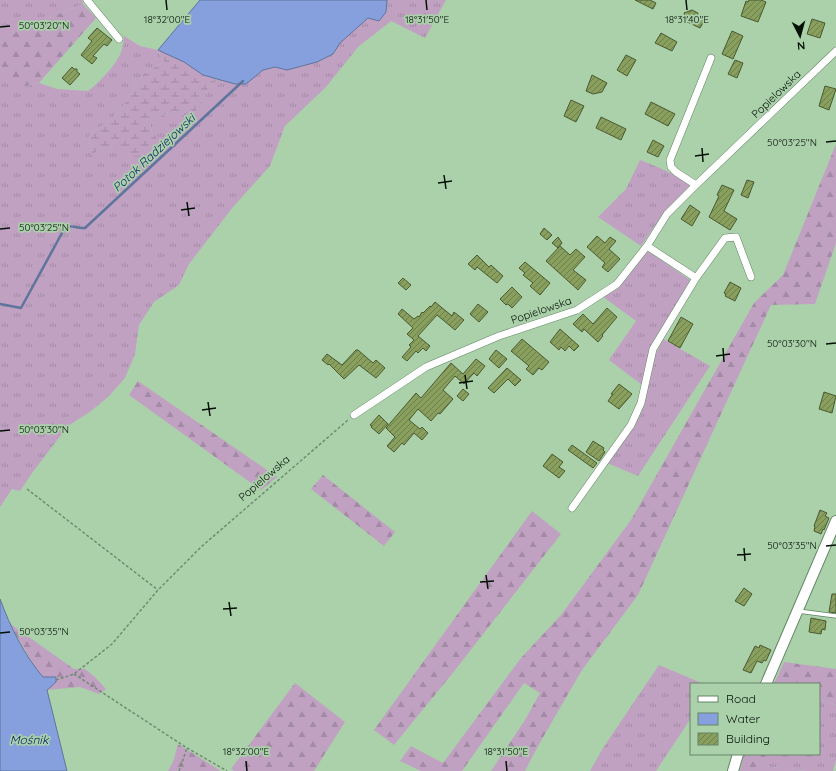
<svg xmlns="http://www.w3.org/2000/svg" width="836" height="771" viewBox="0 0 836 771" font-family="Quicksand,sans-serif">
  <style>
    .grass { fill: url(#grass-tufts); fill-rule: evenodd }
    .forest { fill: url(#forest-firs) }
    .wetland { fill: url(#wetland-marsh) }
    .water { fill: #85a0dc; stroke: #5e759c }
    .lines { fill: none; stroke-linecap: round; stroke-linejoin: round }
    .stream { stroke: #5e759c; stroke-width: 2.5 }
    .building { fill: url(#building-hatch); stroke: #4a592f }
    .lane-casing { stroke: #618562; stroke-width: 5 }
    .street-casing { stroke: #618562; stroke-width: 8 }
    .secondary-casing { stroke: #618562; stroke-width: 12 }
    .path { stroke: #6f8c6f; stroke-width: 1.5; stroke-dasharray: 3 2; stroke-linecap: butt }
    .lane { stroke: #fff; stroke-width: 3.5 }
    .street { stroke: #fff; stroke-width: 7 }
    .secondary { stroke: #fff; stroke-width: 10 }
    .ticks { fill: none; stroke: #041105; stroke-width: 1.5 }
    .labels { text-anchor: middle; stroke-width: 3.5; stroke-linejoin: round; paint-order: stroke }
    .street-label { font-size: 11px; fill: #041105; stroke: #abd1ab }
    .water-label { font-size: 12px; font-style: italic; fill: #0d2468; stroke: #abd1ab }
    .ticks-label { font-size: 10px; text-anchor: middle; fill: #041105; stroke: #abd1ab; stroke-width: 3.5; stroke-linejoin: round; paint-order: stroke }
  </style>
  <defs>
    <pattern id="grass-tufts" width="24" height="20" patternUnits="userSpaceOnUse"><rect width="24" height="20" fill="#c0a1c2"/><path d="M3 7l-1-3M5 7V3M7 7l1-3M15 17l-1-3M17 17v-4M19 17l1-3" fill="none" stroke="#a38aa5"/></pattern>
    <pattern id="forest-firs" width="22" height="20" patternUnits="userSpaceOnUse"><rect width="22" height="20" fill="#c0a1c2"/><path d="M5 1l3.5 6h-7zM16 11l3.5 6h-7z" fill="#a38aa5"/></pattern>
    <pattern id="wetland-marsh" width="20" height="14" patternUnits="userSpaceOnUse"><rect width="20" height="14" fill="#c0a1c2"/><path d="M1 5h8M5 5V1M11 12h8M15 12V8" fill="none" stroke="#a38aa5"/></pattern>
    <pattern id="building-hatch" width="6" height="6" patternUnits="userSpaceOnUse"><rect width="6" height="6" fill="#889f5e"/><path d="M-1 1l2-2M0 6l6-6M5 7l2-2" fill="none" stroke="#6d804c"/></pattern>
  </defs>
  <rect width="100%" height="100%" fill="#abd1ab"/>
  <path class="grass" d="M 0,0 L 82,0 L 83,4 L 2,38 L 25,86 L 39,83 L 57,89 L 88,91 C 99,83 119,62 122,49 C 123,45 124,40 124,36 L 140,46 L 158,50 L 200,0 L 446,0 L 425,38 L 391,21 L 358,47 L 326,87 L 285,126 L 270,166 L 233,207 L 189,264 L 179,285 L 154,302 L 139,325 L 135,354 L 125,378 L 109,396 L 91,411 L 68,426 L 32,473 L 20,491 L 12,489 L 0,507 ZM 158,51 L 184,62 L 203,75 L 217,80 L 208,88 L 204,101 L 196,110 L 192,118 L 176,111 L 162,115 L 150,125 L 152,132 L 111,147 L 100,147 L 92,155 L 89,135 L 108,122 L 124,105 L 143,74 L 164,62 Z
    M 640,160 C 657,167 675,173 690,185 C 671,205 655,224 641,246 L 598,217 L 626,189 Z
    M 648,251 L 690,280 L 648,357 L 642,385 L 609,360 L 636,321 L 602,296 L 616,290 Z
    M 663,339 L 710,366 L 638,476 L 607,463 L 640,416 L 644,405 L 654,358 Z
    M 659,665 L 704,684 L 691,684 L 691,718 L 656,771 L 590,771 L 603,748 Z
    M 819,699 L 836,705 L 836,760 L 833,771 L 806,771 L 762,766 L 766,754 L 819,754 Z"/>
  <path class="forest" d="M 83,4 L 96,18 L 39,83 L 25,86 L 7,82 L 2,68 L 2,38 Z
    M 836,144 L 836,243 L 815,304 L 771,305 L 638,595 L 582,670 L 538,746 L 525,771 L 491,771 L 525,720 L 540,693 L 524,683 L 462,771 L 421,771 L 400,761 L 411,746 L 443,763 L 521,658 L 561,615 L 631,520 L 754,303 L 783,275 Z
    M 138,381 L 277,477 L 261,490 L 129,395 Z
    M 323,475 L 395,532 L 384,546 L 311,489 Z
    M 532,511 L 561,534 L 452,674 L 394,745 L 374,730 Z
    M 9,623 L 74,669 L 85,669 L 95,677 L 106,689 L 99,694 L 80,687 L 47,690 L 56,682 L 56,678 L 43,677 L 36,669 Z
    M 784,662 L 836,669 L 836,705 L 819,699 L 819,684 L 774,684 Z
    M 295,683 L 345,722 L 314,771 L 234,771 L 231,769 Z
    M 178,744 L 221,771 L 168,771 L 173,762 Z
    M 744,754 L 766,754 L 763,766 L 806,771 L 740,771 Z"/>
  <path class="wetland" d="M 158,50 L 184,62 L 203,75 L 217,80 L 208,88 L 204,101 L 196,110 L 190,120 L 176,111 L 162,115 L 150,125 L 152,132 L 160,142 L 146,156 L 131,155 L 111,147 L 100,147 L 92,156 L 89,135 L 108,122 L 124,105 L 143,74 L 164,62 Z"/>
  <path class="water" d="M 200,0 L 387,0 L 386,12 L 379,21 L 368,18 L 340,43 L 333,54 L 317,62 L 287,70 L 275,67 L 263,70 L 246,84 L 235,84 L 203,75 L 184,62 L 158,50 Z
    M 0,599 C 10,626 24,655 43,677 L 56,677 L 56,682 L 47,690 L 67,771 L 0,771 Z"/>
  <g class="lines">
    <path class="stream" d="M 0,304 L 21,308 L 62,233 C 71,221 73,229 85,228 L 243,81"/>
  </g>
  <path class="building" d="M 635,0 L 650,0 L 656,3 L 653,9 Z
    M 749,0 L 761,0 L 766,2 L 758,22 L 741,16 L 746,1 L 748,2 Z
    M 692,10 L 698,13 L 697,17 L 704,21 L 700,28 L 683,20 L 685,16 L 684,13 Z
    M 812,19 L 825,23 L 820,38 L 807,34 Z
    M 97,28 L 112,40 L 107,46 L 104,44 L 93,56 L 97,58 L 92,64 L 81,55 L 92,41 L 88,38 Z
    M 732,31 L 743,36 L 733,59 L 722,54 Z
    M 661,33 L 677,42 L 672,51 L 655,43 Z
    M 626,55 L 636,60 L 627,76 L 617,70 Z
    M 735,60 L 743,63 L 737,78 L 728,74 Z
    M 72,67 L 74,69 L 77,69 L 77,72 L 80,74 L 70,85 L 62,78 Z
    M 592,75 L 607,83 L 602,92 L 593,94 L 586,91 Z
    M 825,86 L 836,89 L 829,110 L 819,106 Z
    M 571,100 L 584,106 L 576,122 L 564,116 Z
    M 651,102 L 675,114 L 668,126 L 645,114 Z
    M 601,117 L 626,129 L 621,140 L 596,128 Z
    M 653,140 L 664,146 L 658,157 L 647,152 Z
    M 747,180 L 754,182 L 748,198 L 741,195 Z
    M 722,185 L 734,190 L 724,211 L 737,219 L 730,230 L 709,217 L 719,196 L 717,195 Z
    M 690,205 L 700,212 L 692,226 L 681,219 Z
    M 544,228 L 552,235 L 547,240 L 540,234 Z
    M 597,236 L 605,243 L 610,237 L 616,241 L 609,249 L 620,259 L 608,272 L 602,267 L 605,263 L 587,247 Z
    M 558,237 L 562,243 L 558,248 L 552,243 Z
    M 560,246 L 570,255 L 576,249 L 585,257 L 573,270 L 586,280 L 578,290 L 546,261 Z
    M 477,255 L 489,267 L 491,265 L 503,276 L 497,283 L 477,267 L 475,270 L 468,264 Z
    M 525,262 L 550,283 L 540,295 L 530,286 L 533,283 L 523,275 L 525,273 L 519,268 Z
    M 403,278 L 411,285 L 406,290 L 398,283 Z
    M 730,282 L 741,288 L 735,301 L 725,296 L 726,294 L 724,293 Z
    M 512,287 L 522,297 L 512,308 L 508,304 L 506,305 L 500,299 Z
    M 435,302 L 452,316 L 454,312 L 464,320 L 455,330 L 437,315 L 418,336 L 430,346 L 426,351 L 423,348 L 418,353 L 416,351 L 407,361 L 402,357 L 411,347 L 409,345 L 414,340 L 407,334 L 413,328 L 398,314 L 402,309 L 414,319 L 418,316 L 419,317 L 422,312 L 423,313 L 430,306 L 431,307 Z
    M 478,304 L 488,312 L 479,322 L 470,314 Z
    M 607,308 L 617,317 L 602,335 L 603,336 L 598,342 L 584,329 L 582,332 L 573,324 L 583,314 L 593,324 Z
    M 681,317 L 693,324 L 680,348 L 668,341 Z
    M 560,329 L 579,346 L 574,351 L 569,346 L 565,351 L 561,347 L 559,350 L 550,342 Z
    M 522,339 L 549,362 L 542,370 L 539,368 L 533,375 L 526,369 L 529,366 L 511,351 Z
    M 356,350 L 358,350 L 373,363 L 376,360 L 385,368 L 376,378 L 359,365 L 344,379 L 329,364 L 328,365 L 322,360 L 327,354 L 342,365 Z
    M 496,350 L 507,359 L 499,368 L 489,359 Z
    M 476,359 L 485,366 L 477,376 L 474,373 L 464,384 L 455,376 L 443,390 L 453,399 L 440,414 L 438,413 L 431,421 L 418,409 L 409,420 L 420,429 L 422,427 L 428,433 L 422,440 L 414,433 L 404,445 L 402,443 L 394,452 L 387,446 L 395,437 L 386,428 L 416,393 L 421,398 L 451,363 L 463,374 Z
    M 507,368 L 521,380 L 515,386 L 508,379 L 494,393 L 488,388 Z
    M 619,384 L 632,394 L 619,409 L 608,401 L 613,394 L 611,394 Z
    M 463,389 L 469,394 L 463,401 L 457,396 Z
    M 824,392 L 836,396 L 832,413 L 819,409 Z
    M 379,415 L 388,424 L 379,434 L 371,427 L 372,426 L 370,425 Z
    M 593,441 L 604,448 L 603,450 L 605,452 L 599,461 L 586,452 Z
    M 572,445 L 597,463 L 593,468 L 568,450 Z
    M 552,454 L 563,462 L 559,467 L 565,471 L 559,478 L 543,466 Z
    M 820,510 L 827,513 L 825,516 L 829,518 L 824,530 L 823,529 L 821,534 L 814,531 L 815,526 L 814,526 Z
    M 744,588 L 752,594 L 744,606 L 735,601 Z
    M 832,594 L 836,594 L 836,613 L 829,612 Z
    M 811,618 L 826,621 L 825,630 L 822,629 L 821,634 L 809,632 Z
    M 760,645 L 771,650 L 766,661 L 764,660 L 762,663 L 757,661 L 751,673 L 743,670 L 755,646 L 759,648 Z"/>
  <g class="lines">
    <g class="lane-casing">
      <path id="lane" d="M 798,611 L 836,616"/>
    </g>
    <g class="street-casing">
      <path id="street" d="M 87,0 L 119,39
        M 696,185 L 676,172 L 671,167 L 670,160 L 711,58
        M 647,246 L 696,278
        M 354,415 L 426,367 L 499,336 L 577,310 L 617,284 L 647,246 L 667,214 L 696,185 L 836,51
        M 572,508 L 631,425 L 641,403 L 653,349 L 696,278 L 725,238 L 736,237 L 751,277"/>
    </g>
    <g class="secondary-casing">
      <path id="secondary" d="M 766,684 L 836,521
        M 733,771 L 738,754"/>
    </g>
    <path class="path" d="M 27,489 L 158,590
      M 74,674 L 187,748 L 227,771
      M 56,680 L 74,674 L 112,644 L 158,590 L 201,547 L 348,420
      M 179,771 L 187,748"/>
    <use href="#lane" class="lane"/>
    <use href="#street" class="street"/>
    <use href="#secondary" class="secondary"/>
  </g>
  <path class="ticks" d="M 166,0 L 167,10M 426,0 L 427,10M 686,0 L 687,10M 0,27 L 10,26M 826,142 L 836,141M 702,148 L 703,162M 695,156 L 709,154M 444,175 L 446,189M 438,183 L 452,181M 187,202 L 189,216M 181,210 L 195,208M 0,229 L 10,228M 826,344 L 836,343M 723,348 L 724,362M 716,356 L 730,354M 465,375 L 467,389M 459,383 L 473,381M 208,402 L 210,416M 202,410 L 216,408M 0,431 L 10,430M 826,546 L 836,545M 744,548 L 745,561M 737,555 L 751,554M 486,575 L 488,589M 480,582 L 494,581M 229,602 L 231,616M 223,609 L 237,608M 0,633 L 10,632M 246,761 L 247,771M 506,761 L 507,771"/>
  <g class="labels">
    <g class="street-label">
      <text transform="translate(776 94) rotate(-44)" y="4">Popielowska</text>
      <text transform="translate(541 310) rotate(-19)" y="4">Popielowska</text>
      <text transform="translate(264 478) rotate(-41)" y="4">Popielowska</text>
    </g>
    <g class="water-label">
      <text transform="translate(154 153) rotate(-43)" y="4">Potok Radziejowski</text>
      <text x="29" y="744">Mośnik</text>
    </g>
  </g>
  <g class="ticks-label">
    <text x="167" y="23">18°32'00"E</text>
    <text x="427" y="23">18°31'50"E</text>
    <text x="687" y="23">18°31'40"E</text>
    <text x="44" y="29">50°03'20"N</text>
    <text x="792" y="146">50°03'25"N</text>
    <text x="44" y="231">50°03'25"N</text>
    <text x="792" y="347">50°03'30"N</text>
    <text x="44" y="433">50°03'30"N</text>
    <text x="792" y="549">50°03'35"N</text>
    <text x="44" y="635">50°03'35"N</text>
    <text x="246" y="755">18°32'00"E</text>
    <text x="506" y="755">18°31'50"E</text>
  </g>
  <rect x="690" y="683" width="130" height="72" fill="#abd1ab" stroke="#688469"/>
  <rect x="698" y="696" width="20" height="6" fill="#ffffff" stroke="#688469"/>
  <text x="726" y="703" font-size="12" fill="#041105">Road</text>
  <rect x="698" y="713" width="20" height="12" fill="#85a0dc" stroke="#688469"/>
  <text x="726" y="723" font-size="12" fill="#041105">Water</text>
  <rect x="698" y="733" width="20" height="12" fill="url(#building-hatch)" stroke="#688469"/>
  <text x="726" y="743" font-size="12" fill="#041105">Building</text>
  <g transform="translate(800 36) rotate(174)" stroke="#abd1ab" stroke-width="3" paint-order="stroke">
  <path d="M0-3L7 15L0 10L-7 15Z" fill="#041105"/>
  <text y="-6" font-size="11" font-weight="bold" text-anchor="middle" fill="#041105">N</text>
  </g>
</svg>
